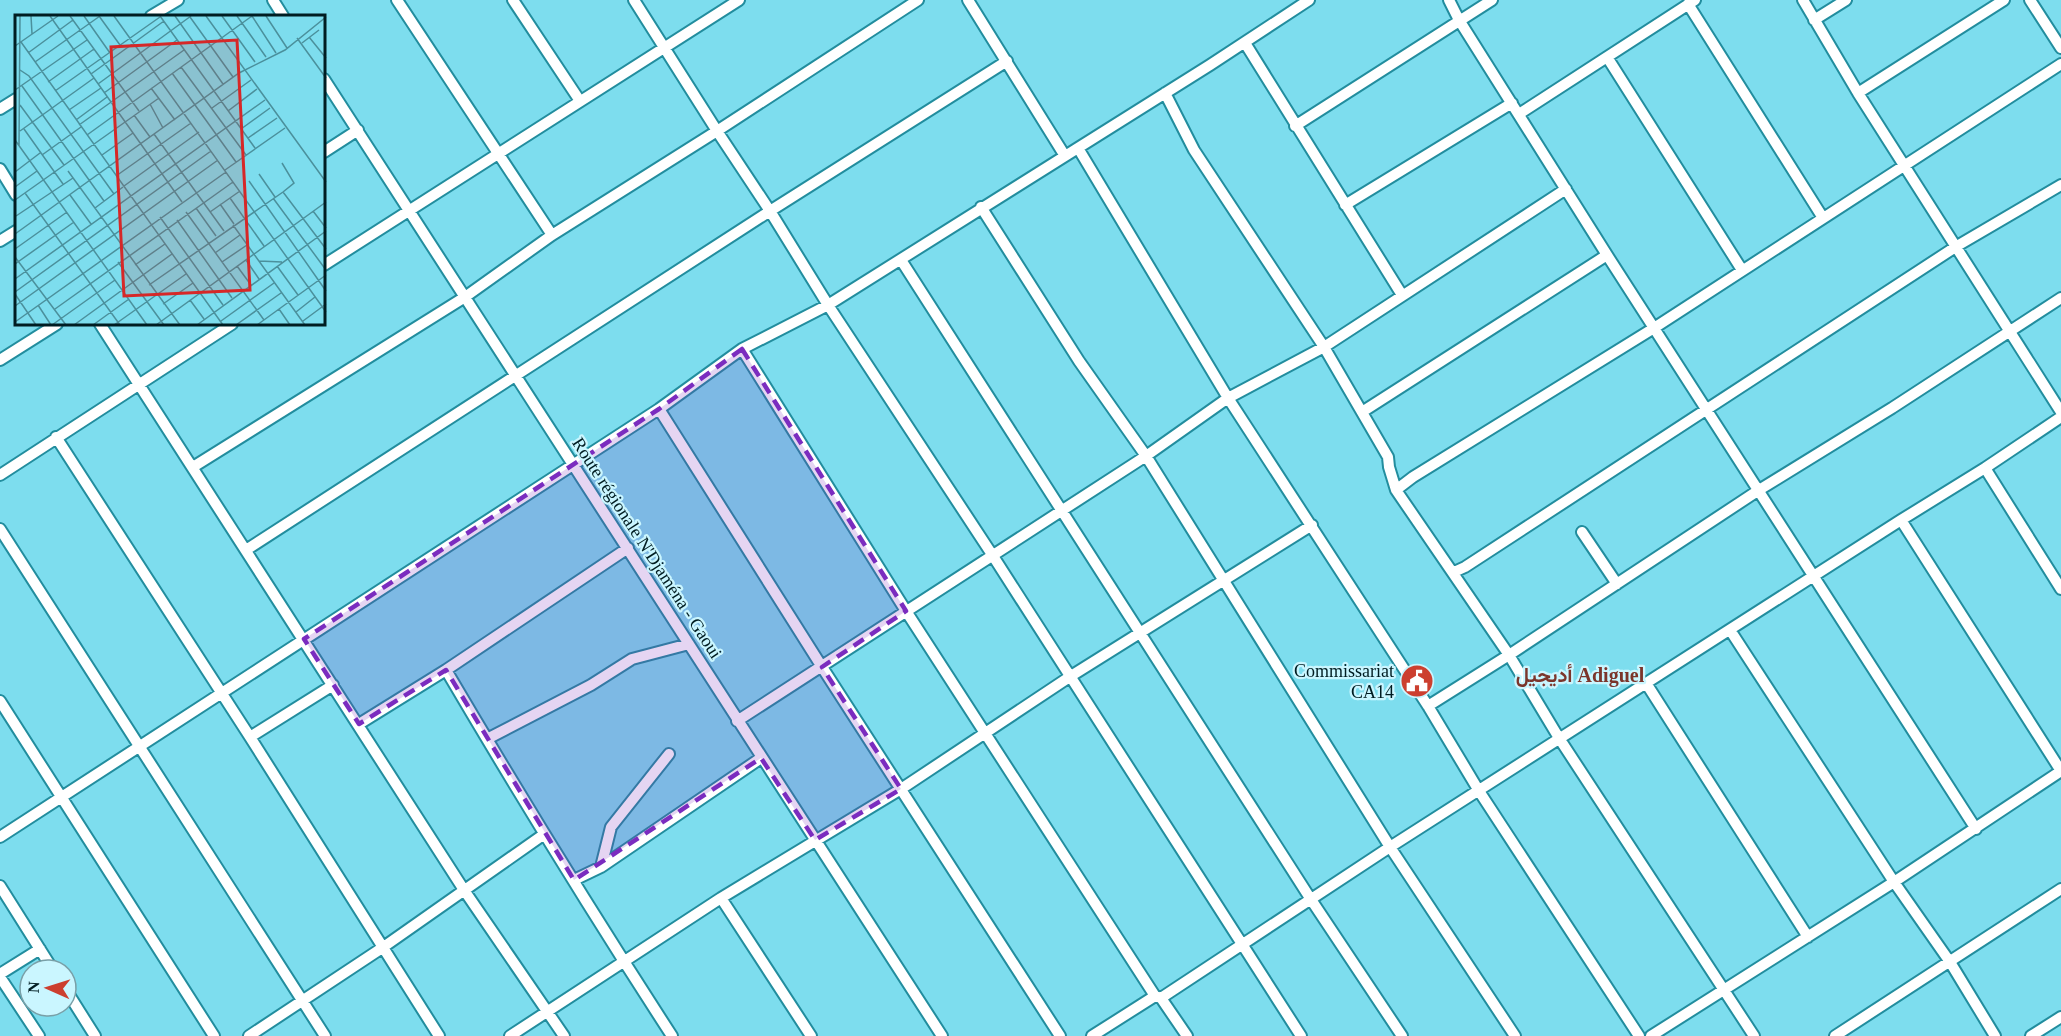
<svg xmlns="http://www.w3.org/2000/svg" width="2061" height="1036" viewBox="0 0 2061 1036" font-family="'Times New Roman',Vazirmatn,serif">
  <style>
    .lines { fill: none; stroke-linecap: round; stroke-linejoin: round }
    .minor-casing { stroke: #228d9e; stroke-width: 14 }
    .minor { stroke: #fff; stroke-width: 10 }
    .marked { fill: #7b2cbf; fill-opacity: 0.2; stroke: #7b2cbf; stroke-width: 4.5; stroke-dasharray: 12 8; stroke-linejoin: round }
    .labels { text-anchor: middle; stroke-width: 4.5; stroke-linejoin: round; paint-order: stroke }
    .street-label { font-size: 18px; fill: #001d22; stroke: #caf6ff }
    .poi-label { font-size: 18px; fill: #001d22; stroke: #caf6ff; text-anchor: end }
    .neighbourhood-label { font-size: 20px; font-weight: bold; fill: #7b352b; stroke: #caf6ff }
    .inset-road { fill: none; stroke: #4b909c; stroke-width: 1.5 }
    .view { fill: #d62828; fill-opacity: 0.15; stroke: #d62828; stroke-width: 3 }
    .inset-edge { fill: none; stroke: #001d22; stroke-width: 3 }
  </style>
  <rect width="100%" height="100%" fill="#7dddee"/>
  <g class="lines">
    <g class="minor-casing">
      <path id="minor" d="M 273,0 L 283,16
        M 397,0 L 552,235
        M 513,0 L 580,101
        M 634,0 L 717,131 L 770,211 L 828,305 L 993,556 L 1301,1036
        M 968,0 L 1065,156
        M 1449,0 L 1459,20 L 1607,255 L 1976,829
        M 1803,0 L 1858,93 L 2061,412
        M 2030,0 L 2061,48
        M 1688,4 L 1823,218
        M 151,16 L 178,0
        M 1814,20 L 1846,0
        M 1245,43 L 1402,295
        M 1607,57 L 1742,270
        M 324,79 L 942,1036
        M 1165,93 L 1194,150 L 1324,347 L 1388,457 L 1389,467 L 1396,490 L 1509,655 L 1559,738 L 1754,1036
        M 1858,93 L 2004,0
        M 0,109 L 16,99
        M 1519,114 L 1695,0
        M 1295,126 L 1492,0
        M 1078,148 L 1228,398 L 1428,706 L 1479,791 L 1639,1036
        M 324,152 L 358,130
        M 0,169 L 16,195
        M 1345,205 L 1512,103
        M 981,207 L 1079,361 L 1146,456 L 1390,847 L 1515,1036
        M 0,241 L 16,231
        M 901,260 L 1310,898 L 1402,1036
        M 324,265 L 739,0
        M 100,324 L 464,890 L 564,1036
        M 742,349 L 906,611 L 1155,996
        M 0,360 L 57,324
        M 659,409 L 822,667 L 1060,1036
        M 1362,412 L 1607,255
        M 56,437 L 250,737 L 439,1036
        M 193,467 L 465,297 L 552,235 L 717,131 L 918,0
        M 1985,468 L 2061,589
        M 0,475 L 232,324
        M 1396,490 L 1413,477 L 1654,328 L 2061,64
        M 0,529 L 325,1036
        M 1582,532 L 1617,584
        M 246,550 L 770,211 L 1007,61
        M 1454,572 L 1465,567 L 1957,246 L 2061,185
        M 1730,630 L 1894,882 L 1950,962 L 1995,1036
        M 446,670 C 519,794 594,916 672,1036
        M 1646,683 L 1808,937
        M 0,701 L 214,1036
        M 1428,706 L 1509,655 L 1759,490 L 1892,408 L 2061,298
        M 737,721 L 1146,456 L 1228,398 L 1324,347 L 1566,189
        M 359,724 L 446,670 L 628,548
        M 250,737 L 333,685
        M 487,739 L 591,685 L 632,659 L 689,644
        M 0,837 L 659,409 L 742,349 L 828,305 L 1210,65 L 1309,0
        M 601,867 L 611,827 L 669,754
        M 574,880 L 601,867 L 761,758
        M 0,886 L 53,970
        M 721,898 L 811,1036
        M 0,974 L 40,949
        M 0,977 L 39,1036
        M 66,990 L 95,1036
        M 1161,998 L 1187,1036
        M 249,1036 L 382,948 L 543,835
        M 510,1036 L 721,898 L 901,789 L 1071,676 L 1312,525
        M 1092,1036 L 1155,996 L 1161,998 L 1390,847 L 1901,520 L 1985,468 L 2061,417
        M 1651,1036 L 1894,882 L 2061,771 L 1901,520
        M 1835,1036 L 2061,889
        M 2031,1036 L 2061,1017"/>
    </g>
    <use href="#minor" class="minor"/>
  </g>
  <path class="marked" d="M 742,349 L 906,611 L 822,667 L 901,789 L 815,840 L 761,758 L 574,880 L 446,670 L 359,724 L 304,639 L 659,409 Z"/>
  <defs>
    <g id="civic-disc" transform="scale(1.725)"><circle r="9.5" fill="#cc3f2f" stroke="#caf6ff"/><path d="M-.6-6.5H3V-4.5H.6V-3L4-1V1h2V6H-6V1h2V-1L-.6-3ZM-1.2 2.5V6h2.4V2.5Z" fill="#fff"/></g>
  </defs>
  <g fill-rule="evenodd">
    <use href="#civic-disc" x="1417" y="681"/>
  </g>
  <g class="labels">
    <g class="street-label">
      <text transform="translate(647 548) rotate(57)" y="6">Route régionale N'Djaména - Gaoui</text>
    </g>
    <g class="poi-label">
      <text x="1394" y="677">Commissariat<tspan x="1394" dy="21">CA14</tspan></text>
    </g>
    <g class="neighbourhood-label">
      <text x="1580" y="682">أديجيل Adiguel</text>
    </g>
  </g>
  <g transform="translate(15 15)">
    <rect width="310" height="310" fill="#7dddee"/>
    <path class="inset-road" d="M 16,1 L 17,19M 35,1 L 167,187M 55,1 L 124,96M 69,1 L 95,38M 84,1 L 105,30M 99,1 L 311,297M 145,1 L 240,133M 160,1 L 208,69M 191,1 L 311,167M 207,1 L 240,47M 222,1 L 251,42M 237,1 L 261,38M 251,1 L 272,33M 175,2 L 218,62M 294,22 L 311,43M 282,23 L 311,63M 6,27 L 208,310M 287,28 L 304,15M 0,31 L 43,1M 13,38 L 58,5M 20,47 L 85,1M 166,52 L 231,140M 5,55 L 14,61 L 99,179M 157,58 L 221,147M 76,59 L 149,6M 33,67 L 79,34M 83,69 L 176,1M 7,71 L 89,186M 136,73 L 160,105M 0,75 L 72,25M 40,76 L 145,2M 89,78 L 162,25M 135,89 L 148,113M 5,90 L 49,150M 197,93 L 236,65M 54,95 L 86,73M 213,96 L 242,74M 119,100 L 135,122M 61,105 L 92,82M 64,110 L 169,35M 9,114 L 48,169M 226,114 L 255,93M 5,116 L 79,63M 139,119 L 209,216M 72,120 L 237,1M 233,123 L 262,103M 0,125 L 132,310M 4,130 L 5,1M 27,140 L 66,112M 87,140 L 118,118M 210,155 L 270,113M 53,156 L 165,310M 0,157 L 25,138M 244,159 L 260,182M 101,161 L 176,108M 234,166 L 311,276M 109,171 L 184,117M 0,172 L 22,156M 268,177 L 311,234M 10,178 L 105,310M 55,180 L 76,209M 215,183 L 249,231M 258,183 L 311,255M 0,185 L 144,83M 205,189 L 219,209M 80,193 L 108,172M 181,193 L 201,221M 298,196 L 311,213M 171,197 L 249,305M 195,197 L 225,176M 1,201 L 58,163M 145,202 L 208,290M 162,205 L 217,283M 218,210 L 290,310M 0,219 L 224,58 L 270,35 L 311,2M 0,234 L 52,197M 200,238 L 225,220M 0,242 L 51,310M 231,245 L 244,264M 244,246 L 267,247M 103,247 L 149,310M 207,247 L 232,230M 0,249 L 59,207M 120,250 L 150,229M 222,251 L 236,270M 262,251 L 283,280M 0,264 L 250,85M 134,270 L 268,177 L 279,168 L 267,148M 0,277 L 196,136M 0,279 L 21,310M 175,285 L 189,304M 148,289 L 178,268M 23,290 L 36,310M 0,291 L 203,145M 40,294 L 218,167M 264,294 L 275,310M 281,297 L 300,282M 206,306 L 259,268M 288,306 L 311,289M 0,307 L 211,157M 37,310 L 100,265M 59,310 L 157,239M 78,310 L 114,284M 99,310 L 171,259M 141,310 L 311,187M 182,310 L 311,216M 221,310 L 266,278M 242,310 L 311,260"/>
    <path class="view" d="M 222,25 L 235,275 L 109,281 L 96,32 Z"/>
    <rect width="310" height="310" class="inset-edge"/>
  </g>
  <g transform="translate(48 988) rotate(273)"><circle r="28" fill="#caf6ff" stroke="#799fa7" stroke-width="1.5"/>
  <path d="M0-4.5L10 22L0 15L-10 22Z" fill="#cc3f2f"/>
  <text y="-9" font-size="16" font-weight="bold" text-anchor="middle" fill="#001d22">N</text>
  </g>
</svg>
